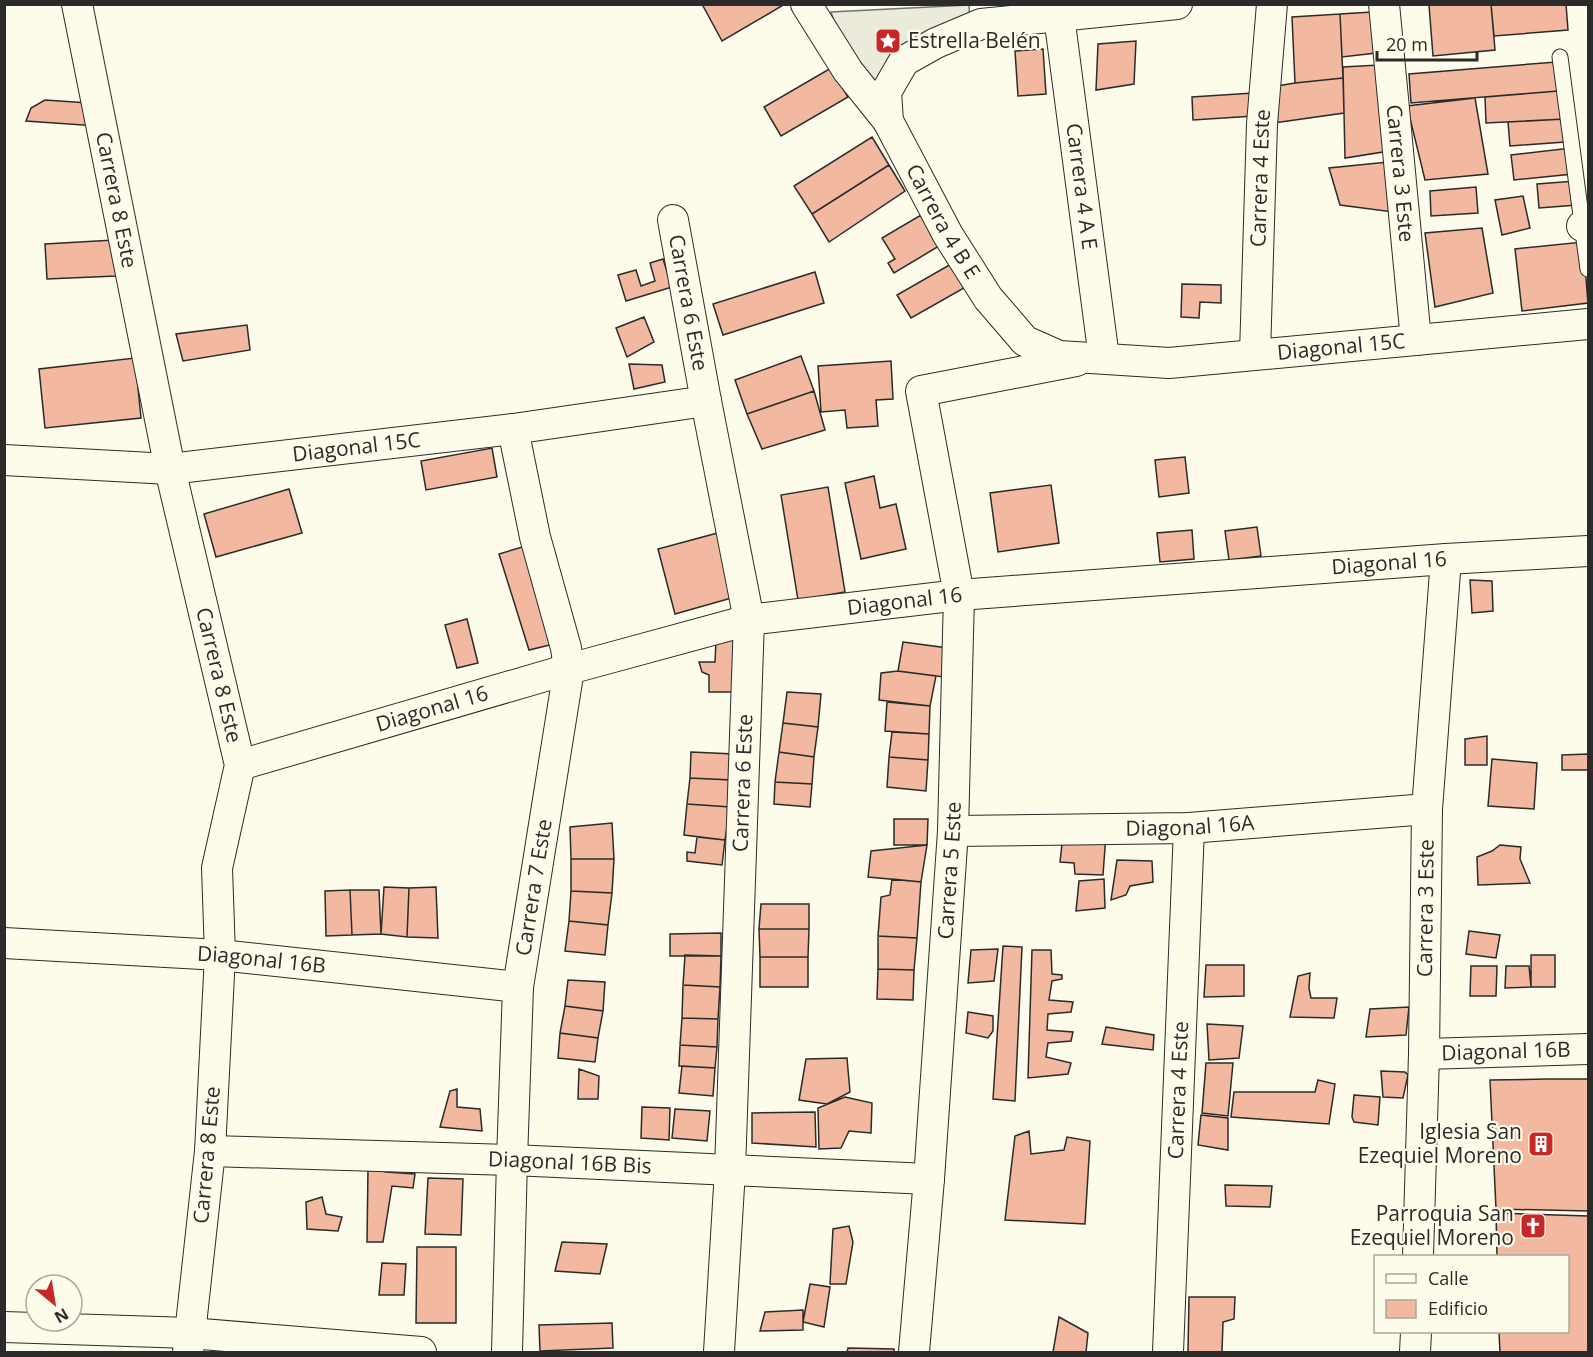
<svg xmlns="http://www.w3.org/2000/svg" width="1593" height="1357" viewBox="0 0 1593 1357" font-family="'Open Sans',sans-serif">
  <style>
    .parking { fill: #eceadb; stroke: #74746e; stroke-width: 1.5 }
    .building { fill: #f2b8a0; stroke: #2b2b2b; stroke-width: 1.5 }
    .lines { fill: none; stroke-linecap: round; stroke-linejoin: round }
    .lane-casing { stroke: #2b2b2b; stroke-width: 17 }
    .street-casing { stroke: #2b2b2b; stroke-width: 32 }
    .lane { stroke: #fdfbea; stroke-width: 15 }
    .street { stroke: #fdfbea; stroke-width: 30 }
    .labels { text-anchor: middle; stroke-width: 4.5; stroke-linejoin: round; paint-order: stroke }
    .poi-label { font-size: 21px; fill: #2b2b2b; stroke: #fdfbea; text-anchor: end }
    .street-label { font-size: 21px; fill: #2b2b2b; stroke: #fdfbea }
  </style>
  <rect width="100%" height="100%" fill="#fdfbea"/>
  <path class="parking" d="M 969,5 L 970,25 L 878,99 L 850,68 L 831,12 Z"/>
  <path class="building" d="M 702,4 L 785,4 L 722,41 Z
    M 1491,4 L 1566,4 L 1568,30 L 1494,36 Z
    M 1491,4 L 1495,50 L 1433,56 L 1429,5 Z
    M 1372,12 L 1376,53 L 1342,57 L 1340,14 Z
    M 1340,14 L 1343,78 L 1295,83 L 1292,17 Z
    M 1136,41 L 1134,84 L 1096,90 L 1098,44 Z
    M 1043,49 L 1046,94 L 1018,96 L 1015,51 Z
    M 1556,62 L 1558,91 L 1411,103 L 1409,74 Z
    M 1379,65 L 1389,151 L 1345,158 L 1343,67 Z
    M 831,68 L 848,97 L 781,136 L 764,107 Z
    M 1343,78 L 1344,113 L 1267,124 L 1271,87 L 1295,83 Z
    M 1558,91 L 1565,119 L 1486,123 L 1485,97 Z
    M 1253,93 L 1254,116 L 1193,120 L 1192,97 Z
    M 1475,98 L 1488,174 L 1425,180 L 1407,106 Z
    M 45,100 L 89,103 L 97,126 L 26,121 L 31,108 Z
    M 1565,119 L 1565,142 L 1510,146 L 1508,122 Z
    M 872,137 L 889,165 L 812,214 L 794,186 Z
    M 1571,148 L 1573,174 L 1514,180 L 1511,155 Z
    M 1388,162 L 1393,212 L 1340,205 L 1329,168 Z
    M 889,165 L 905,191 L 829,242 L 812,214 Z
    M 1575,181 L 1577,205 L 1539,208 L 1537,184 Z
    M 1476,187 L 1478,213 L 1431,216 L 1430,191 Z
    M 1523,196 L 1530,228 L 1502,235 L 1495,200 Z
    M 921,215 L 939,246 L 894,273 L 888,263 L 895,259 L 882,238 Z
    M 1482,228 L 1493,293 L 1435,307 L 1425,233 Z
    M 114,240 L 116,276 L 47,279 L 45,244 Z
    M 1583,242 L 1588,303 L 1522,311 L 1515,249 Z
    M 663,259 L 672,287 L 626,301 L 618,275 L 636,270 L 641,286 L 655,281 L 650,263 Z
    M 951,264 L 964,288 L 911,318 L 897,295 Z
    M 815,272 L 824,303 L 723,335 L 713,304 Z
    M 1182,284 L 1221,285 L 1221,303 L 1200,302 L 1199,318 L 1181,317 Z
    M 644,317 L 654,342 L 627,357 L 616,328 Z
    M 247,325 L 250,350 L 183,361 L 176,334 Z
    M 801,356 L 814,391 L 747,414 L 735,380 Z
    M 135,358 L 141,418 L 45,428 L 39,369 Z
    M 891,361 L 893,399 L 876,400 L 878,426 L 847,428 L 845,410 L 821,412 L 818,366 Z
    M 629,364 L 662,365 L 665,382 L 634,389 Z
    M 814,391 L 825,430 L 762,449 L 747,414 Z
    M 492,448 L 497,477 L 426,490 L 421,461 Z
    M 1185,457 L 1189,493 L 1159,497 L 1155,460 Z
    M 874,476 L 880,508 L 896,504 L 906,549 L 861,559 L 845,483 Z
    M 1051,485 L 1059,543 L 998,552 L 990,493 Z
    M 828,487 L 845,592 L 798,600 L 781,495 Z
    M 289,489 L 302,533 L 216,557 L 204,514 Z
    M 1257,527 L 1261,556 L 1229,560 L 1225,531 Z
    M 1192,530 L 1194,559 L 1160,562 L 1157,533 Z
    M 725,531 L 742,595 L 675,614 L 658,549 Z
    M 529,545 L 558,643 L 529,650 L 499,554 Z
    M 1470,580 L 1492,581 L 1493,611 L 1472,613 Z
    M 467,619 L 478,663 L 457,668 L 445,625 Z
    M 716,640 L 736,640 L 736,692 L 709,692 L 709,675 L 702,672 L 699,662 L 715,662 Z
    M 903,642 L 948,648 L 944,677 L 898,671 Z
    M 898,671 L 936,676 L 930,706 L 879,700 L 881,673 Z
    M 787,692 L 821,694 L 818,727 L 783,723 Z
    M 887,702 L 930,706 L 929,734 L 885,731 Z
    M 783,723 L 818,727 L 814,757 L 779,752 Z
    M 892,732 L 929,734 L 928,760 L 889,757 Z
    M 1487,736 L 1487,765 L 1465,765 L 1465,739 Z
    M 691,752 L 734,754 L 731,780 L 690,778 Z
    M 779,752 L 814,757 L 812,784 L 775,782 Z
    M 1588,754 L 1588,770 L 1562,770 L 1562,755 Z
    M 889,757 L 928,760 L 926,791 L 887,787 Z
    M 1492,759 L 1537,763 L 1534,809 L 1488,806 Z
    M 690,778 L 731,780 L 730,807 L 687,804 Z
    M 775,782 L 812,784 L 810,807 L 774,804 Z
    M 687,804 L 730,807 L 725,840 L 684,835 Z
    M 894,819 L 928,819 L 927,845 L 894,845 Z
    M 612,823 L 614,859 L 571,859 L 570,827 Z
    M 1106,834 L 1103,875 L 1075,874 L 1074,863 L 1060,862 L 1063,835 Z
    M 697,837 L 725,840 L 722,865 L 687,861 L 687,852 L 695,853 Z
    M 927,845 L 921,882 L 868,877 L 871,851 Z
    M 1500,845 L 1521,847 L 1520,859 L 1530,883 L 1478,885 L 1477,857 L 1492,851 Z
    M 571,859 L 614,859 L 612,893 L 571,891 Z
    M 1117,860 L 1152,861 L 1153,882 L 1130,886 L 1126,895 L 1111,900 Z
    M 892,879 L 921,882 L 917,938 L 878,936 L 881,897 L 890,895 Z
    M 1104,879 L 1105,908 L 1076,911 L 1079,881 Z
    M 384,887 L 409,888 L 407,937 L 381,934 Z
    M 436,887 L 438,938 L 407,937 L 409,888 Z
    M 350,890 L 379,890 L 381,934 L 352,935 Z
    M 350,890 L 352,935 L 326,936 L 325,891 Z
    M 571,891 L 612,893 L 608,925 L 569,921 Z
    M 761,904 L 809,904 L 809,929 L 759,929 Z
    M 569,921 L 608,925 L 605,955 L 565,951 Z
    M 759,929 L 809,929 L 808,957 L 760,957 Z
    M 1469,931 L 1500,935 L 1496,958 L 1466,954 Z
    M 721,933 L 721,956 L 670,956 L 670,934 Z
    M 878,936 L 917,938 L 914,970 L 878,969 Z
    M 1003,946 L 1022,947 L 1015,1101 L 993,1099 Z
    M 998,949 L 994,981 L 968,983 L 971,950 Z
    M 1032,950 L 1051,950 L 1052,974 L 1062,975 L 1062,979 L 1052,981 L 1049,1000 L 1073,1002 L 1071,1012 L 1048,1014 L 1047,1030 L 1073,1032 L 1071,1041 L 1048,1043 L 1046,1057 L 1071,1063 L 1068,1074 L 1028,1078 Z
    M 685,955 L 721,956 L 720,987 L 683,985 Z
    M 1531,955 L 1555,955 L 1555,987 L 1531,987 Z
    M 760,957 L 808,957 L 808,987 L 760,987 Z
    M 1206,965 L 1244,965 L 1244,996 L 1204,997 Z
    M 1471,966 L 1497,966 L 1496,996 L 1470,996 Z
    M 1506,966 L 1529,966 L 1531,987 L 1505,988 Z
    M 878,969 L 914,970 L 913,1000 L 877,999 Z
    M 1310,973 L 1309,988 L 1311,998 L 1337,998 L 1334,1018 L 1290,1017 L 1298,976 Z
    M 568,980 L 605,982 L 603,1011 L 565,1006 Z
    M 683,985 L 720,987 L 718,1019 L 682,1018 Z
    M 565,1006 L 603,1011 L 598,1038 L 560,1033 Z
    M 1409,1007 L 1406,1035 L 1366,1037 L 1370,1009 Z
    M 968,1012 L 993,1016 L 993,1031 L 988,1038 L 966,1033 Z
    M 682,1018 L 718,1019 L 717,1047 L 680,1045 Z
    M 1207,1024 L 1243,1026 L 1239,1058 L 1209,1060 Z
    M 1106,1027 L 1154,1035 L 1153,1050 L 1102,1044 Z
    M 560,1033 L 598,1038 L 595,1062 L 558,1058 Z
    M 680,1045 L 717,1047 L 715,1068 L 679,1066 Z
    M 847,1058 L 850,1092 L 827,1104 L 799,1100 L 806,1059 Z
    M 1206,1063 L 1233,1063 L 1228,1116 L 1202,1113 Z
    M 682,1066 L 715,1068 L 713,1096 L 679,1093 Z
    M 579,1069 L 599,1076 L 598,1099 L 578,1099 Z
    M 1381,1071 L 1405,1072 L 1408,1075 L 1403,1098 L 1383,1097 Z
    M 1548,1079 L 1588,1079 L 1588,1211 L 1496,1209 L 1490,1080 Z
    M 1318,1080 L 1335,1084 L 1329,1124 L 1231,1117 L 1234,1092 L 1315,1092 Z
    M 457,1089 L 457,1107 L 480,1109 L 482,1131 L 440,1127 L 450,1091 Z
    M 1354,1095 L 1380,1097 L 1378,1125 L 1354,1122 L 1352,1117 Z
    M 845,1097 L 872,1103 L 871,1133 L 849,1131 L 841,1148 L 819,1149 L 818,1108 Z
    M 642,1107 L 670,1108 L 669,1140 L 641,1138 Z
    M 675,1109 L 710,1111 L 707,1141 L 672,1138 Z
    M 815,1112 L 816,1147 L 752,1143 L 752,1113 Z
    M 1201,1115 L 1228,1118 L 1228,1150 L 1198,1145 Z
    M 1029,1131 L 1031,1154 L 1064,1150 L 1067,1137 L 1090,1141 L 1085,1224 L 1005,1220 L 1015,1136 Z
    M 368,1168 L 386,1172 L 415,1174 L 413,1188 L 392,1186 L 383,1242 L 367,1242 Z
    M 428,1178 L 463,1179 L 461,1235 L 425,1234 Z
    M 1225,1185 L 1272,1186 L 1270,1207 L 1226,1206 Z
    M 322,1197 L 326,1214 L 342,1217 L 338,1231 L 307,1229 L 306,1202 Z
    M 1496,1213 L 1588,1216 L 1588,1352 L 1500,1352 L 1499,1332 L 1568,1332 L 1568,1256 L 1497,1256 Z
    M 849,1226 L 853,1242 L 846,1284 L 830,1284 L 833,1229 Z
    M 562,1242 L 607,1244 L 600,1274 L 555,1271 Z
    M 417,1247 L 456,1247 L 456,1323 L 416,1323 Z
    M 382,1263 L 406,1264 L 404,1295 L 379,1295 Z
    M 810,1284 L 830,1287 L 824,1327 L 803,1322 Z
    M 1189,1297 L 1235,1297 L 1234,1319 L 1223,1322 L 1222,1352 L 1188,1352 Z
    M 803,1310 L 803,1330 L 760,1331 L 765,1312 Z
    M 1059,1317 L 1088,1333 L 1086,1352 L 1053,1352 Z
    M 612,1323 L 613,1348 L 540,1351 L 539,1325 Z
    M 848,1348 L 894,1349 L 894,1352 L 847,1352 Z"/>
  <g class="lines">
    <g class="lane-casing">
      <path id="lane" d="M 1560,57 L 1588,269"/>
    </g>
    <g class="street-casing">
      <g id="street">
        <path id="s1" d="M 77,4 L 170,469 L 240,765 L 217,868 L 220,955 L 210,1151 L 188,1352"/>
        <path d="M 806,4 L 848,71 L 888,121"/>
        <path id="s2" d="M 1177,4 L 981,24 L 936,43 L 904,61 L 886,92 L 888,121 L 948,235 L 988,298 L 1025,341 L 1059,356 L 1169,363 L 1588,324"/>
        <path id="s3" d="M 1384,4 L 1416,340"/>
        <path id="s4" d="M 1059,16 L 1104,358"/>
        <path id="s5" d="M 673,220 L 706,401 L 749,620 L 730,1170 L 719,1352"/>
        <path d="M 1582,226 L 1588,226"/>
        <path id="s6" d="M 1255,354 L 1262,124 L 1272,4"/>
        <path id="s7" d="M 4,460 L 170,469 L 513,429 L 706,401"/>
        <path id="s8" d="M 240,765 L 569,669 L 749,620 L 959,595 L 1446,559 L 1588,551"/>
        <path id="s9" d="M 953,831 L 1189,828 L 1427,809"/>
        <path id="s10" d="M 4,943 L 220,955 L 518,987"/>
        <path id="s11" d="M 1424,1054 L 1588,1049"/>
        <path id="s12" d="M 210,1151 L 512,1160 L 929,1179"/>
        <path id="s13" d="M 1418,1256 L 1424,1054 L 1427,809 L 1446,559"/>
        <path d="M 4,1327 L 190,1333 L 421,1352"/>
        <path id="s14" d="M 507,1352 L 512,1160 L 518,987 L 569,669 L 566,648 L 535,537 L 513,429"/>
        <path id="s15" d="M 914,1352 L 929,1179 L 953,831 L 959,595 L 921,391 L 1076,361"/>
        <path id="s16" d="M 1168,1352 L 1189,828"/>
        <path d="M 1415,1352 L 1416,1332"/>
      </g>
    </g>
    <use href="#lane" class="lane"/>
    <use href="#street" class="street"/>
  </g>
  <defs>
    <g id="sight-square" transform="scale(1.35)"><rect x="-9" y="-9" width="18" height="18" rx="4" fill="#c62828" stroke="#fdfbea"/><path d="M0-6L1.8-2.2L6-1.7L2.9 1.2L3.7 5.4L0 3.3L-3.7 5.4L-2.9 1.2L-6-1.7L-1.8-2.2Z" fill="#fff"/></g>
    <g id="building-square" transform="scale(1.35)"><rect x="-9" y="-9" width="18" height="18" rx="4" fill="#c62828" stroke="#fdfbea"/><path d="M-4-6H4V6H1V3H-1V6H-4ZM-2.5-4.3h1.7v1.8h-1.7ZM.8-4.3h1.7v1.8H.8ZM-2.5-1h1.7V.8h-1.7ZM.8-1h1.7V.8H.8Z" fill="#fff"/></g>
    <g id="church-square" transform="scale(1.35)"><rect x="-9" y="-9" width="18" height="18" rx="4" fill="#c62828" stroke="#fdfbea"/><path d="M-1.2-6h2.4v3.5h3.3v2.4h-3.3V6h-2.4V-.1h-3.3v-2.4h3.3Z" fill="#fff"/></g>
  </defs>
  <g fill-rule="evenodd">
    <use href="#sight-square" x="888" y="41"/>
    <use href="#building-square" x="1541" y="1144"/>
    <use href="#church-square" x="1533" y="1226"/>
  </g>
  <g class="labels">
    <g class="poi-label">
      <text x="908" y="48" text-anchor="start">Estrella Belén</text>
      <text x="1522" y="1139">Iglesia San<tspan x="1522" dy="24">Ezequiel Moreno</tspan></text>
      <text x="1514" y="1221">Parroquia San<tspan x="1514" dy="24">Ezequiel Moreno</tspan></text>
    </g>
    <g class="street-label">
      <text dy="7" stroke="none"><textPath href="#s3" startOffset="170">Carrera 3 Este</textPath></text>
      <text dy="7" stroke="none"><textPath href="#s6" startOffset="176">Carrera 4 Este</textPath></text>
      <text dy="7" stroke="none"><textPath href="#s4" startOffset="172">Carrera 4 A E</textPath></text>
      <text dy="7" stroke="none"><textPath href="#s1" startOffset="200">Carrera 8 Este</textPath></text>
      <text dy="7" stroke="none"><textPath href="#s2" startOffset="462">Carrera 4 B E</textPath></text>
      <text dy="7" stroke="none"><textPath href="#s5" startOffset="84">Carrera 6 Este</textPath></text>
      <text dy="7" stroke="none"><textPath href="#s2" startOffset="928">Diagonal 15C</textPath></text>
      <text dy="7" stroke="none"><textPath href="#s7" startOffset="354">Diagonal 15C</textPath></text>
      <text dy="7" stroke="none"><textPath href="#s8" startOffset="1172">Diagonal 16</textPath></text>
      <text dy="7" stroke="none"><textPath href="#s8" startOffset="686">Diagonal 16</textPath></text>
      <text dy="7" stroke="none"><textPath href="#s1" startOffset="686">Carrera 8 Este</textPath></text>
      <text dy="7" stroke="none"><textPath href="#s8" startOffset="200">Diagonal 16</textPath></text>
      <text transform="translate(743 783) rotate(-88)" y="7">Carrera 6 Este</text>
      <text dy="7" stroke="none"><textPath href="#s9" startOffset="237">Diagonal 16A</textPath></text>
      <text dy="7" stroke="none"><textPath href="#s15" startOffset="483">Carrera 5 Este</textPath></text>
      <text dy="7" stroke="none"><textPath href="#s14" startOffset="466">Carrera 7 Este</textPath></text>
      <text dy="7" stroke="none"><textPath href="#s13" startOffset="348">Carrera 3 Este</textPath></text>
      <text dy="7" stroke="none"><textPath href="#s10" startOffset="258">Diagonal 16B</textPath></text>
      <text dy="7" stroke="none"><textPath href="#s11" startOffset="82">Diagonal 16B</textPath></text>
      <text dy="7" stroke="none"><textPath href="#s16" startOffset="262">Carrera 4 Este</textPath></text>
      <text transform="translate(207 1155) rotate(-85)" y="7">Carrera 8 Este</text>
      <text dy="7" stroke="none"><textPath href="#s12" startOffset="360">Diagonal 16B Bis</textPath></text>
    </g>
  </g>
  <rect width="1593" height="1357" fill="none" stroke="#2b2b2b" stroke-width="12"/>
  <rect x="1374" y="1255" width="195" height="78" fill="#fdfbea" stroke="#a9a89e" stroke-width="1.5"/>
  <rect x="1386" y="1274" width="30" height="9" fill="#fdfbea" stroke="#a9a89e" stroke-width="1.5"/>
  <text x="1428" y="1285" font-size="18" fill="#2b2b2b">Calle</text>
  <rect x="1386" y="1300" width="30" height="18" fill="#f2b8a0" stroke="#a9a89e" stroke-width="1.5"/>
  <text x="1428" y="1315" font-size="18" fill="#2b2b2b">Edificio</text>
  <g transform="translate(54 1303) rotate(150)"><circle r="28" fill="#fdfbea" stroke="#a9a89e" stroke-width="1.5"/>
  <path d="M0-4.5L10 22L0 15L-10 22Z" fill="#c62828"/>
  <text y="-9" font-size="16" font-weight="bold" text-anchor="middle" fill="#2b2b2b">N</text>
  </g>
  <path d="M1377 51v9h100v-9" fill="none" stroke="#2b2b2b" stroke-width="3"/>
  <text x="1386" y="51" font-size="18" fill="#2b2b2b" stroke="#fdfbea" stroke-width="4.5" paint-order="stroke">20 m</text>
</svg>
